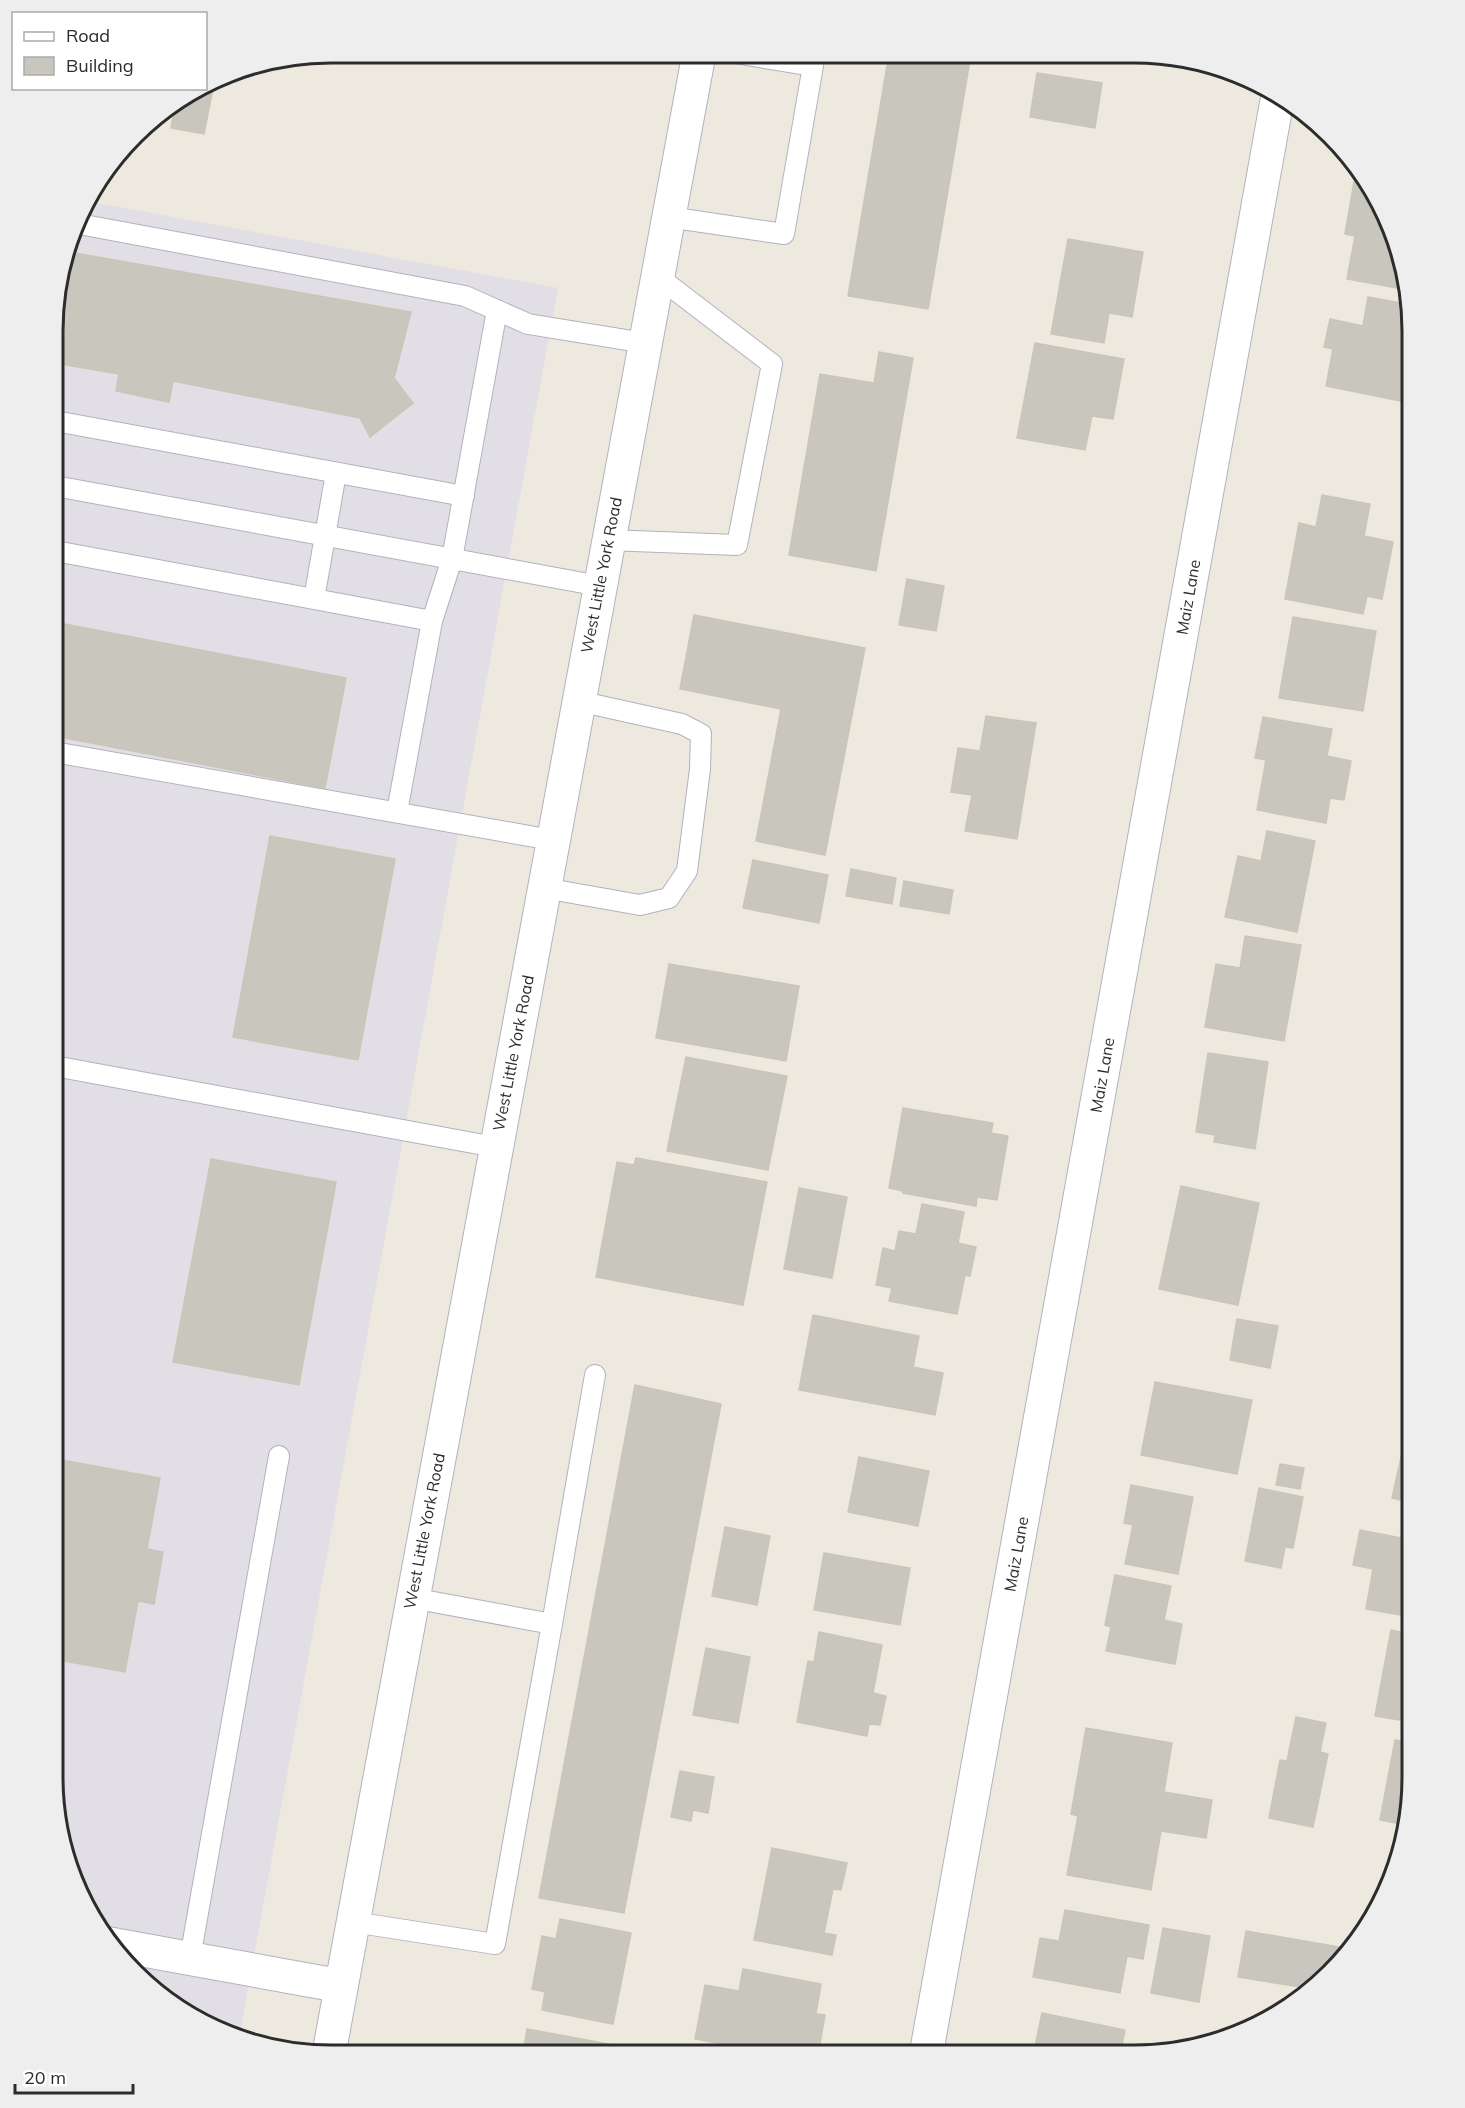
<svg xmlns="http://www.w3.org/2000/svg" width="1465" height="2108" viewBox="0 0 1465 2108" font-family="Mulish,sans-serif">
  <style>
    .industrial { fill: #e2dee6 }
    .building { fill: #c9c6bd; stroke: #c9c6b7; stroke-width: 1.5 }
    .lines { fill: none; stroke-linecap: round; stroke-linejoin: round }
    .lane-casing { stroke: #b2b2bf; stroke-width: 22 }
    .street-casing { stroke: #b2b2bf; stroke-width: 35 }
    .secondary-casing { stroke: #b2b2bf; stroke-width: 35 }
    .lane { stroke: #fff; stroke-width: 20 }
    .street { stroke: #fff; stroke-width: 33 }
    .secondary { stroke: #fff; stroke-width: 33 }
    .labels { text-anchor: middle; stroke-width: 4.5; stroke-linejoin: round; paint-order: stroke }
    .street-label { font-size: 16px; fill: #2c2c2c; stroke: #fff }
    .rim { fill: none; stroke: #2c2c2c; stroke-width: 3 }
  </style>
  <rect width="100%" height="100%" fill="#eee9de"/>
  <path class="industrial" d="M 87,201 L 558,288 L 240,2033 L 176,2008 L 121,1960 L 81,1900 L 53,1777 L 55,294 Z"/>
  <path class="building" d="M 889,54 L 971,54 L 928,309 L 848,296 Z
    M 1037,73 L 1102,83 L 1095,128 L 1030,117 Z
    M 214,83 L 204,134 L 171,128 L 175,106 Z
    M 1354,182 L 1364,184 L 1384,208 L 1403,289 L 1347,279 L 1355,236 L 1345,234 Z
    M 1068,239 L 1143,252 L 1132,317 L 1109,313 L 1104,343 L 1051,334 Z
    M 69,252 L 411,312 L 394,378 L 413,403 L 370,437 L 360,418 L 173,381 L 169,402 L 116,391 L 119,374 L 55,363 L 55,294 Z
    M 1368,297 L 1406,304 L 1412,330 L 1412,342 L 1401,401 L 1326,386 L 1333,349 L 1324,347 L 1330,319 L 1363,326 Z
    M 1035,343 L 1124,359 L 1113,419 L 1092,416 L 1085,450 L 1017,438 Z
    M 879,352 L 913,358 L 876,571 L 789,555 L 820,374 L 874,383 Z
    M 1322,495 L 1370,504 L 1364,536 L 1393,542 L 1382,599 L 1367,596 L 1363,614 L 1285,599 L 1299,523 L 1316,527 Z
    M 907,579 L 944,586 L 936,631 L 899,625 Z
    M 694,615 L 865,648 L 825,855 L 756,841 L 781,709 L 680,689 Z
    M 1293,617 L 1376,631 L 1363,711 L 1279,698 Z
    M 54,622 L 346,678 L 325,788 L 54,736 Z
    M 986,716 L 1036,723 L 1017,839 L 965,831 L 972,795 L 951,792 L 958,748 L 980,751 Z
    M 1263,717 L 1332,729 L 1327,756 L 1351,761 L 1344,800 L 1330,798 L 1326,823 L 1257,810 L 1266,760 L 1255,758 Z
    M 1267,831 L 1315,841 L 1297,932 L 1225,917 L 1238,856 L 1261,861 Z
    M 270,836 L 395,859 L 358,1060 L 233,1037 Z
    M 753,860 L 828,875 L 819,923 L 743,908 Z
    M 851,869 L 896,878 L 892,904 L 846,896 Z
    M 904,881 L 953,890 L 949,914 L 900,906 Z
    M 1245,936 L 1301,945 L 1284,1041 L 1205,1027 L 1216,964 L 1240,968 Z
    M 669,964 L 799,986 L 786,1061 L 656,1038 Z
    M 1208,1053 L 1268,1062 L 1255,1149 L 1214,1142 L 1215,1135 L 1196,1132 Z
    M 686,1057 L 787,1076 L 768,1170 L 667,1151 Z
    M 903,1108 L 993,1123 L 991,1133 L 1008,1136 L 997,1200 L 977,1197 L 976,1206 L 903,1193 L 903,1191 L 889,1188 Z
    M 636,1158 L 767,1182 L 743,1305 L 596,1277 L 617,1162 L 634,1165 Z
    M 211,1159 L 336,1182 L 299,1385 L 173,1362 Z
    M 1181,1186 L 1259,1203 L 1238,1305 L 1159,1289 Z
    M 799,1188 L 847,1197 L 832,1278 L 784,1269 Z
    M 922,1204 L 964,1212 L 958,1243 L 976,1247 L 970,1276 L 965,1275 L 957,1314 L 889,1301 L 892,1288 L 876,1285 L 883,1248 L 895,1251 L 899,1231 L 916,1234 Z
    M 813,1315 L 919,1336 L 913,1367 L 943,1373 L 935,1415 L 799,1390 Z
    M 1237,1319 L 1278,1326 L 1270,1368 L 1230,1360 Z
    M 1155,1382 L 1252,1400 L 1237,1474 L 1141,1455 Z
    M 635,1385 L 721,1404 L 624,1913 L 539,1898 Z
    M 1406,1435 L 1412,1437 L 1412,1503 L 1392,1498 Z
    M 53,1449 L 63,1451 L 62,1460 L 160,1478 L 147,1549 L 163,1552 L 154,1604 L 138,1601 L 125,1672 L 53,1659 Z
    M 859,1457 L 929,1471 L 918,1526 L 848,1512 Z
    M 1280,1464 L 1304,1468 L 1300,1489 L 1276,1485 Z
    M 1131,1485 L 1193,1497 L 1178,1574 L 1125,1564 L 1133,1525 L 1124,1523 Z
    M 1259,1488 L 1303,1497 L 1293,1548 L 1285,1547 L 1281,1568 L 1245,1561 Z
    M 725,1527 L 770,1536 L 757,1605 L 712,1596 Z
    M 1360,1530 L 1412,1540 L 1412,1617 L 1366,1609 L 1373,1569 L 1353,1565 Z
    M 824,1553 L 910,1568 L 900,1625 L 814,1610 Z
    M 1115,1575 L 1171,1586 L 1164,1620 L 1182,1624 L 1175,1664 L 1106,1651 L 1111,1627 L 1105,1625 Z
    M 1391,1630 L 1412,1634 L 1412,1722 L 1375,1716 Z
    M 819,1632 L 882,1645 L 873,1693 L 886,1696 L 880,1725 L 869,1724 L 867,1736 L 797,1722 L 808,1661 L 814,1662 Z
    M 706,1648 L 750,1657 L 738,1723 L 693,1715 Z
    M 1296,1717 L 1326,1723 L 1320,1752 L 1328,1754 L 1313,1827 L 1269,1818 L 1280,1760 L 1287,1761 Z
    M 1086,1728 L 1172,1743 L 1164,1792 L 1212,1800 L 1206,1838 L 1161,1831 L 1151,1890 L 1067,1875 L 1078,1816 L 1071,1814 Z
    M 1395,1740 L 1412,1743 L 1412,1796 L 1406,1825 L 1380,1820 Z
    M 680,1771 L 714,1777 L 708,1813 L 693,1810 L 691,1821 L 671,1817 Z
    M 772,1848 L 847,1863 L 841,1890 L 833,1889 L 824,1933 L 836,1935 L 832,1955 L 754,1940 Z
    M 1065,1910 L 1149,1925 L 1143,1959 L 1127,1956 L 1120,1993 L 1033,1977 L 1040,1938 L 1059,1941 Z
    M 560,1919 L 631,1933 L 613,2024 L 542,2010 L 545,1992 L 532,1989 L 542,1936 L 556,1939 Z
    M 1163,1928 L 1210,1936 L 1199,2002 L 1151,1993 Z
    M 1246,1931 L 1351,1949 L 1313,1989 L 1238,1977 Z
    M 743,1969 L 821,1984 L 816,2014 L 825,2015 L 818,2055 L 777,2054 L 695,2039 L 705,1985 L 739,1991 Z
    M 1042,2013 L 1125,2030 L 1120,2055 L 1021,2055 L 1023,2049 L 1034,2051 Z
    M 527,2029 L 609,2044 L 607,2054 L 523,2054 Z"/>
  <g class="lines">
    <g class="lane-casing">
      <path id="lane" d="M 741,54 L 813,66
        M 668,217 L 784,234 L 815,54
        M 79,224 L 465,296 L 528,324 L 645,343
        M 55,421 L 464,496
        M 336,473 L 314,599 L 432,621
        M 55,486 L 600,586
        M 608,540 L 737,545 L 772,364 L 657,276
        M 55,551 L 314,599
        M 54,752 L 552,840
        M 397,812 L 432,621 L 452,559 L 497,310
        M 544,888 L 640,905 L 669,898 L 687,871 L 700,769 L 701,734 L 682,724 L 578,701
        M 54,1066 L 495,1147
        M 412,1598 L 552,1624 L 595,1375
        M 353,1922 L 495,1944 L 552,1624
        M 190,1958 L 279,1456"/>
    </g>
    <g class="street-casing">
      <path id="street" d="M 110,1944 L 341,1986
        M 926,2055 L 1278,95"/>
    </g>
    <g class="secondary-casing">
      <path id="secondary" d="M 329,2053 L 699,54"/>
    </g>
    <use href="#lane" class="lane"/>
    <use href="#street" class="street"/>
    <use href="#secondary" class="secondary"/>
  </g>
  <g class="labels">
    <g class="street-label">
      <text transform="translate(601 575) rotate(-79)" y="6">West Little York Road</text>
      <text transform="translate(1188 597) rotate(-80)" y="6">Maiz Lane</text>
      <text transform="translate(513 1053) rotate(-79)" y="6">West Little York Road</text>
      <text transform="translate(1102 1075) rotate(-80)" y="6">Maiz Lane</text>
      <text transform="translate(424 1531) rotate(-79)" y="6">West Little York Road</text>
      <text transform="translate(1016 1554) rotate(-80)" y="6">Maiz Lane</text>
    </g>
  </g>
  <path d="M0 0H1465V2108H0ZM331 63H1134A268 268 0 0 1 1402 331V1777A268 268 0 0 1 1134 2045H331A268 268 0 0 1 63 1777V331A268 268 0 0 1 331 63Z" fill="#eee" fill-rule="evenodd"/>
  <path class="rim" d="M331 63H1134A268 268 0 0 1 1402 331V1777A268 268 0 0 1 1134 2045H331A268 268 0 0 1 63 1777V331A268 268 0 0 1 331 63Z"/>
  <rect x="12" y="12" width="195" height="78" fill="#ffffff" stroke="#ababab" stroke-width="1.5"/>
  <rect x="24" y="32" width="30" height="9" fill="#ffffff" stroke="#ababab" stroke-width="1.5"/>
  <text x="66" y="42" font-size="18" fill="#2c2c2c">Road</text>
  <rect x="24" y="57" width="30" height="18" fill="#c9c6bd" stroke="#ababab" stroke-width="1.5"/>
  <text x="66" y="72" font-size="18" fill="#2c2c2c">Building</text>
  <path d="M15 2084v9h118v-9" fill="none" stroke="#2c2c2c" stroke-width="3"/>
  <text x="24" y="2084" font-size="18" fill="#2c2c2c" stroke="#ffffff" stroke-width="4.5" paint-order="stroke">20 m</text>
</svg>
